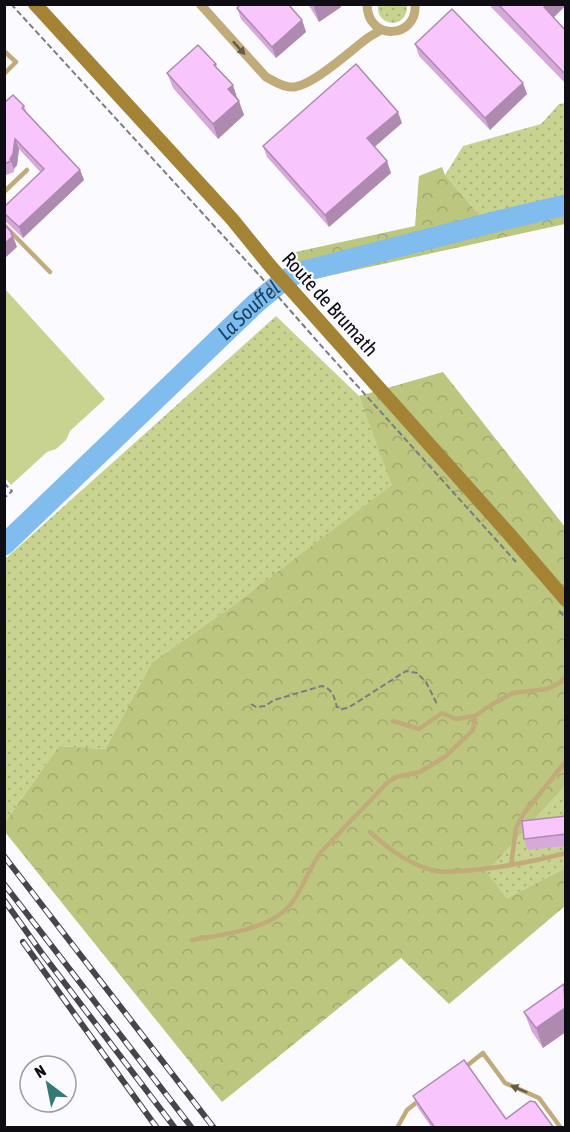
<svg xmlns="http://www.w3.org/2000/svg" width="570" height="1132" viewBox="0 0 570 1132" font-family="'Asap Condensed',sans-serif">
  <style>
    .grass { fill: url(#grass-dots) }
    .forest { fill: url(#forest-crowns) }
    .park { fill: #c9d390 }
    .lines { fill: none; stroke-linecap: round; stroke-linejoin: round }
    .river { stroke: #80bced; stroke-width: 21 }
    .path { stroke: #7c7c81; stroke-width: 2; stroke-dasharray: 6 3; stroke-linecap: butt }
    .service { stroke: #c1ab7b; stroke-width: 4.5 }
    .minor { stroke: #c1ab7b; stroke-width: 9 }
    .secondary { stroke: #a48334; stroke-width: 14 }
    .rail-casing { stroke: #46454a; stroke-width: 6 }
    .rail { stroke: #fbfbff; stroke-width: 4; stroke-dasharray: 11; stroke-linecap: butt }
    .wall { fill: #d6a9da }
    .shaded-wall { fill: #ae8ab1 }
    .building { fill: #f9c5fd; stroke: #ae8ab1; stroke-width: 1.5 }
    .oneway { fill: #685c47 }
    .labels { text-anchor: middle; stroke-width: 4.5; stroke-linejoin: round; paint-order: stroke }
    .street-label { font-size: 20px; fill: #0e0d13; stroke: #fbfbff }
    .water-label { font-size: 21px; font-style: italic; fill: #174465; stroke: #fbfbff }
  </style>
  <defs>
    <pattern id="grass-dots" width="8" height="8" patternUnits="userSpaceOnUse" patternTransform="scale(1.5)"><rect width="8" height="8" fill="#c9d390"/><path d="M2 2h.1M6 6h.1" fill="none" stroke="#abb47b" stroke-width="1.8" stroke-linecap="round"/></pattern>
    <pattern id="forest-crowns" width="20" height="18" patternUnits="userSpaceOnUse" patternTransform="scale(1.5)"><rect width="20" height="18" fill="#bdc67f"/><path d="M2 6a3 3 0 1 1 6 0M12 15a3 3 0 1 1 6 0" fill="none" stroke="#a1a96d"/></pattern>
  </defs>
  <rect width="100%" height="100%" fill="#fbfbff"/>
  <path class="grass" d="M 407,4 C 409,29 376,29 378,5 Z
    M 565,103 L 565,198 L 481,217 L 445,175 L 463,146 L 541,124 L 559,104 Z
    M 276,316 L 359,396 L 393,485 L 231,607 L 152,662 L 105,749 L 59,746 L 5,822 L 5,559 Z
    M 564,787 L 565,788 L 565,868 L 507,898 L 485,872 Z"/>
  <path class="forest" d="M 442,167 L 445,175 L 481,217 L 565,198 L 565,224 L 310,280 L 291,253 L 415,226 L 419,176 Z
    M 443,372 L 565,527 L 565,788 L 564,787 L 486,872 L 507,898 L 565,868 L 565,906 L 449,1004 L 401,958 L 222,1102 L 5,832 L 5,822 L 59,746 L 105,749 L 152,662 L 231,607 L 392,485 L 359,396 Z"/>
  <path class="park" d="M 5,289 L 105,399 L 70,431 L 66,440 L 56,449 L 47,452 L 11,485 L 4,477 Z"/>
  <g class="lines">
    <path class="river" id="s1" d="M 4,545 L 256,303 L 279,284 L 297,273 L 498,221 L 566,205"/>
    <path class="path" d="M 11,4 L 260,276 L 325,350 L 516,562
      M 4,483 L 12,491 L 4,498
      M 559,611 L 566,618
      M 251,704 L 256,707 L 265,706 L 274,700 L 322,686 C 333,689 334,697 337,707 L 341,709 L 348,708 L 406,671 L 417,673 L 426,682 L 438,706"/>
    <path class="service" d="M 4,51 L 16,62 L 4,74
      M 4,192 L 27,170
      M 4,225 L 50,272
      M 393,721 L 419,729 L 442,713 L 456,719 L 475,716 L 491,705 L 513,693 L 547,689 L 561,682 L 566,676
      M 370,832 C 390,850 411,866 437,871 C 444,873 453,871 460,871 C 496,869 531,862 566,853
      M 511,865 L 516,828 L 524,813 L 566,761
      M 192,940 C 225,934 273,930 293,901 C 304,886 309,868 321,852 L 388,782 L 396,777 L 420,772 L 446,756 L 473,730 L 475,716
      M 464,1068 L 483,1053 L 505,1083 L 539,1098 L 561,1128
      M 397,1128 L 407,1110 L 421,1099"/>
    <path class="minor" d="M 200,4 L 266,77 C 274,81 282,87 291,87 C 310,88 349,52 365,40 C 370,36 376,33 381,30
      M 367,4 C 367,42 418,39 415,4"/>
    <path class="secondary" d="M 35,4 L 232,219 L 271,267 L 510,535 L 566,600"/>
    <g class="rail-casing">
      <path id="rail" d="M 4,856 L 214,1128
        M 4,884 L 192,1128
        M 4,900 L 41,952 L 175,1128
        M 23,942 L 73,1012 L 157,1128"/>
    </g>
    <use href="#rail" class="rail"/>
  </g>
  <path class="wall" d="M 308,4 L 340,4 L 341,7 L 319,22 Z
    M 490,4 L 563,4 L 564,7 L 553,18 L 566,31 L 566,84 L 491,7 Z
    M 237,8 L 302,20 L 306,32 L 276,58 L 241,19 Z
    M 415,44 L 527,94 L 490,130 L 419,56 Z
    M 216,64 L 217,68 L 238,100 L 244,115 L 218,139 L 173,88 L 167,73 Z
    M 4,103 L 24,106 L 27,113 L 80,170 L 84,180 L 23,238 L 5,221 L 4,207 L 41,173 L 19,149 L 17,165 L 14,169 L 14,172 L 4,176 Z
    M 402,123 L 374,147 L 391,173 L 329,227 L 267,157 L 263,146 Z
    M 566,816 L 566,846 L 528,850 L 524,839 Z
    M 564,984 L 543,1048 L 532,1032 L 524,1012 Z
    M 413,1096 L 506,1119 L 554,1128 L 432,1128 L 418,1108 Z"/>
  <path class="shaded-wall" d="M 318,4 L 340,4 L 341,7 L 319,22 L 314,7 Z
    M 546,4 L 563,4 L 564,7 L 549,22 L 544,7 Z
    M 302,20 L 306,32 L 276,58 L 272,47 Z
    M 523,83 L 527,94 L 490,130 L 485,118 Z
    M 233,85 L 238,100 L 228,89 Z
    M 239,101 L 244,115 L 218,139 L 213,124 Z
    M 398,112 L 402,123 L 371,150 L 367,138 Z
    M 15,139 L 19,149 L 17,165 L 14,169 L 10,159 Z
    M 387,161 L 391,173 L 329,227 L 325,215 Z
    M 80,170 L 84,180 L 23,238 L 19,227 Z
    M 12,233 L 17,247 L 4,259 L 4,244 Z
    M 564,984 L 566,989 L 566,1032 L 543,1048 L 536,1028 Z"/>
  <path class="building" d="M 241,4 L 288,4 L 302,20 L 272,47 L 237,8 Z
    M 498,4 L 546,4 L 544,7 L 566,31 L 566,75 Z
    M 452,9 L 523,83 L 485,118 L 415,44 Z
    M 198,45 L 216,64 L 214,65 L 233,85 L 228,89 L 239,101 L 213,124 L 167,73 Z
    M 356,64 L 398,112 L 367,138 L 387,161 L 325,215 L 263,146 Z
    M 13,95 L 24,106 L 22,108 L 80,170 L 19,227 L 4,213 L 4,207 L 44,169 L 15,139 L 13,154 L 10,159 L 11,161 L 4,164 L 4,103 Z
    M 4,224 L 12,233 L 11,234 L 13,236 L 4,244 Z
    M 566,816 L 566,834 L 524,839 L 522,821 Z
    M 564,984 L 565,1008 L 536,1028 L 524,1012 Z
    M 464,1060 L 506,1119 L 530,1101 L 535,1102 L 554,1128 L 435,1128 L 413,1096 Z"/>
  <defs><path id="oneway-solid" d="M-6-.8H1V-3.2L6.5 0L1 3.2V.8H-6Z" transform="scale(1.5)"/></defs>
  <g class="oneway">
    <use href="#oneway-solid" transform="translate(239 48) rotate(48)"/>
    <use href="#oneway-solid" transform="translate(519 1089) rotate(-157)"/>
  </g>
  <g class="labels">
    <g class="street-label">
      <text transform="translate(330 304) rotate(48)" y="7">Route de Brumath</text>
    </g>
    <g class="water-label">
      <text dy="7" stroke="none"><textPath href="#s1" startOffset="339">La Souffel</textPath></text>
    </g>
  </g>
  <rect width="570" height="1132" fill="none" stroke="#0e0d13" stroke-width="12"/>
  <g transform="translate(48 1084) rotate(328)"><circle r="28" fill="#fbfbff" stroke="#9c9ca1" stroke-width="1.5"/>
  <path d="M0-4.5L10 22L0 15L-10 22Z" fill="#327a75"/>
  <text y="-9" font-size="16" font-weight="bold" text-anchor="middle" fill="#0e0d13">N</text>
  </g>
</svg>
